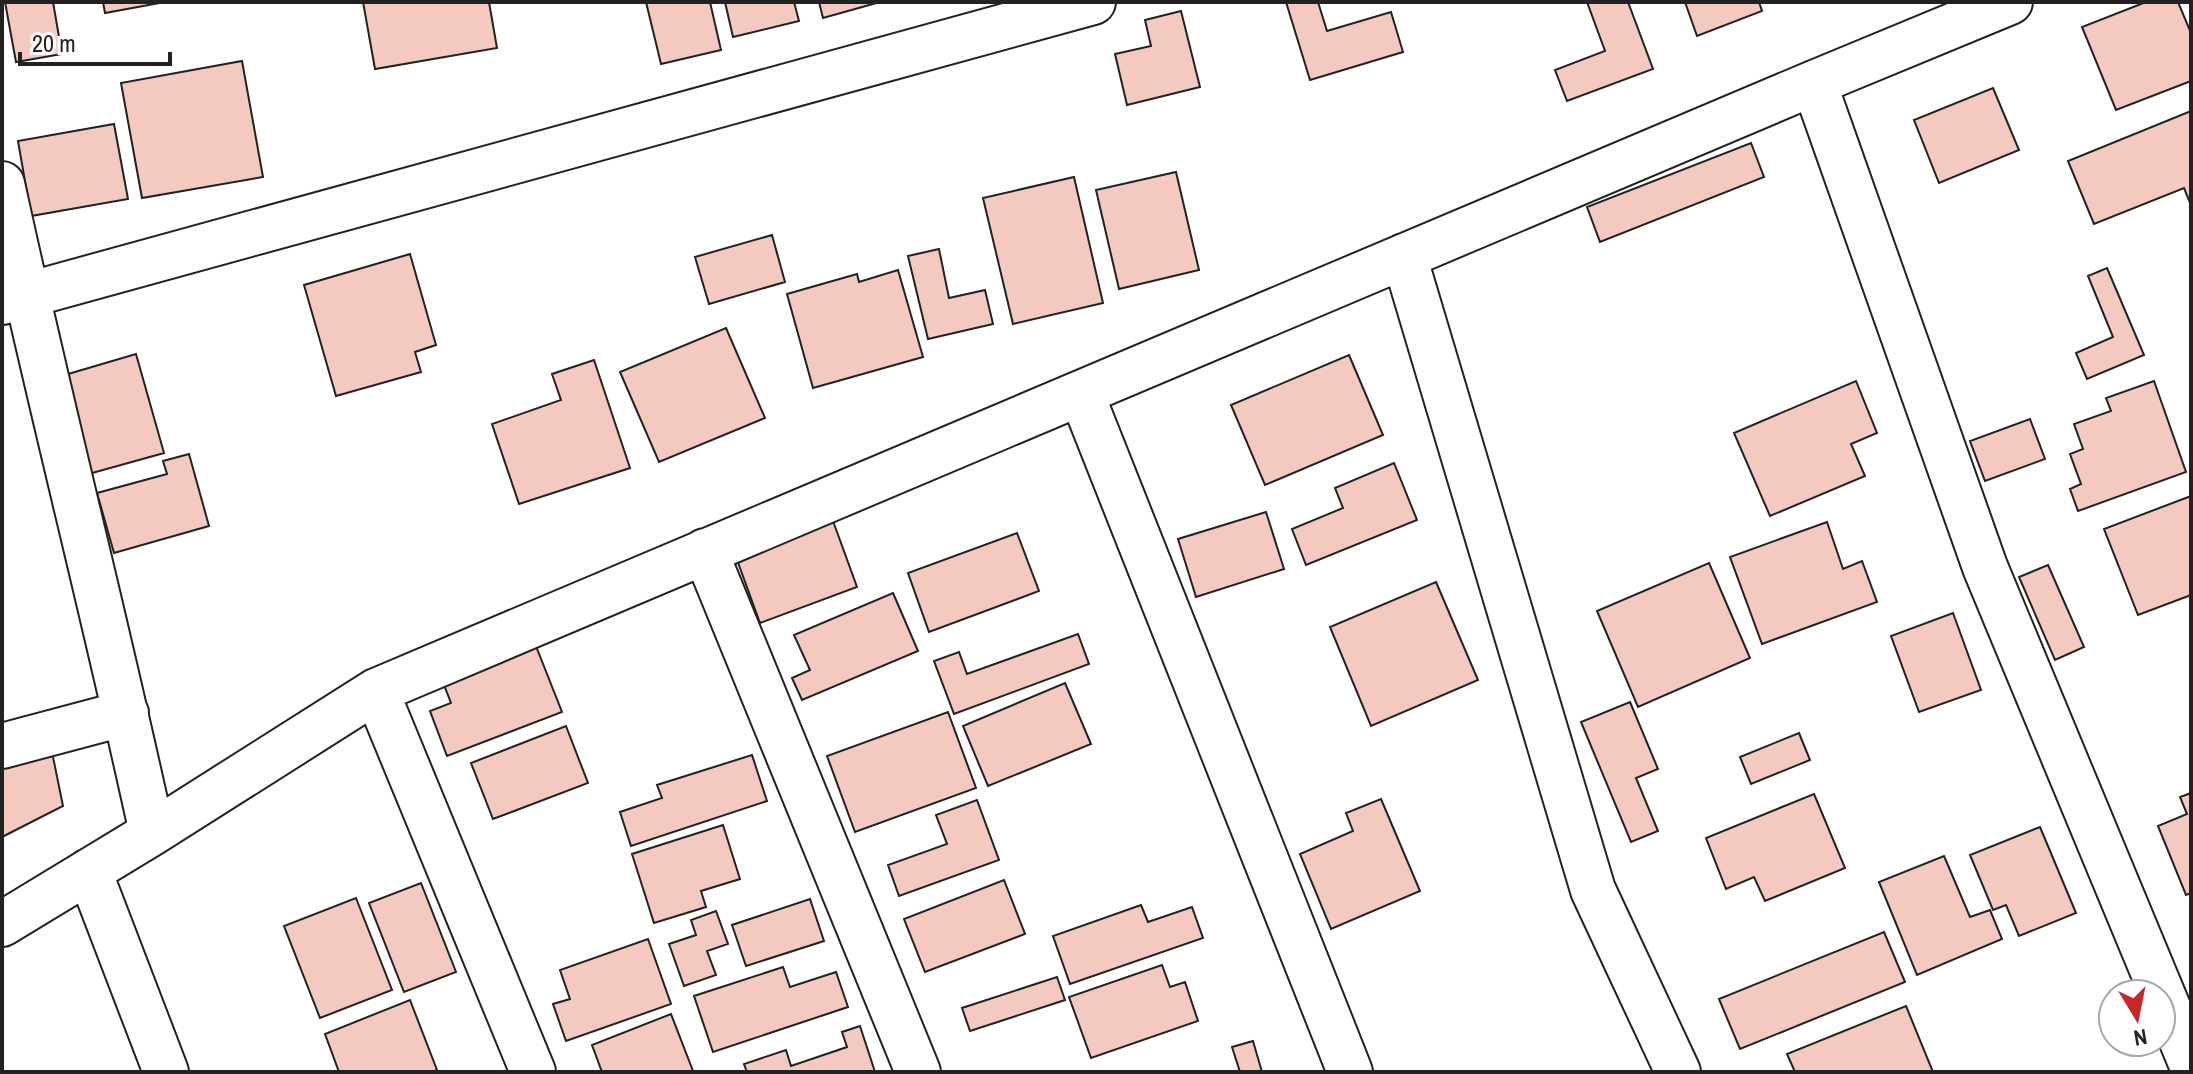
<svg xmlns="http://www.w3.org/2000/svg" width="2193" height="1074" viewBox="0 0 2193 1074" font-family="'Archivo Narrow',sans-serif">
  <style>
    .building { fill: #f3c9c0; stroke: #222; stroke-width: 2 }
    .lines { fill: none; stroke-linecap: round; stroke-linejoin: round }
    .street-casing { stroke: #222; stroke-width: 48 }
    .street { stroke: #fff; stroke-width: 44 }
  </style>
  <rect width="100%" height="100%" fill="#fff"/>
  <path class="building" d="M 5,2 L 53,2 L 62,54 L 16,62 Z
    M 103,2 L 165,2 L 105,13 Z
    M 363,2 L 489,2 L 497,48 L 375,69 Z
    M 646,2 L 710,2 L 721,50 L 661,64 Z
    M 725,2 L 794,2 L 799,21 L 733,37 Z
    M 819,2 L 880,2 L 823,18 Z
    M 1286,2 L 1318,2 L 1327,31 L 1391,12 L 1403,52 L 1310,80 Z
    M 1587,2 L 1628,2 L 1653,69 L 1567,101 L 1555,70 L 1605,51 Z
    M 1685,2 L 1759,2 L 1762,11 L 1697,36 Z
    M 2146,2 L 2178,2 L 2191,33 L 2191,81 L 2116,110 L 2082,27 Z
    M 1181,11 L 1200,87 L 1127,105 L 1115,54 L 1151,46 L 1145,20 Z
    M 242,61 L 263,177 L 142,198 L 121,83 Z
    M 1993,88 L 2019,150 L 1939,183 L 1914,120 Z
    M 2191,111 L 2191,205 L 2184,188 L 2094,224 L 2068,161 Z
    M 114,124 L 128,199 L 31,216 L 18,141 Z
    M 1751,143 L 1764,177 L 1600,242 L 1587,207 Z
    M 1176,172 L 1199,270 L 1119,289 L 1096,190 Z
    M 1074,177 L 1103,303 L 1013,324 L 983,198 Z
    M 772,235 L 785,282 L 709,304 L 695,257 Z
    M 939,249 L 949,298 L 985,290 L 993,324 L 928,339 L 908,256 Z
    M 410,254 L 436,345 L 415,352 L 421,372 L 336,396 L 304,285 Z
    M 2107,268 L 2144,355 L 2087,379 L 2076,353 L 2113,337 L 2088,276 Z
    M 898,270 L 923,357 L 813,388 L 787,294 L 857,274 L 859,282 Z
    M 726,328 L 765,418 L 659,462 L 620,372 Z
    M 136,354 L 164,453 L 85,475 L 58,377 Z
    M 1349,355 L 1383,435 L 1265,485 L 1231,405 Z
    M 594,360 L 630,468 L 519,504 L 492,424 L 561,400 L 552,374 Z
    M 1856,381 L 1877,433 L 1851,444 L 1865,476 L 1770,516 L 1734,433 Z
    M 2154,381 L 2186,472 L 2078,511 L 2070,489 L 2081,484 L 2070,454 L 2083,449 L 2074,424 L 2111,411 L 2106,398 Z
    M 2030,419 L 2045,459 L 1985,481 L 1970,441 Z
    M 189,454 L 209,526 L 114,553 L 97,493 L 167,474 L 163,461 Z
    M 1394,463 L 1417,520 L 1306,565 L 1292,529 L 1343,508 L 1335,488 Z
    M 2191,496 L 2191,595 L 2138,615 L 2104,529 Z
    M 1266,512 L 1284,569 L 1196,597 L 1178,539 Z
    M 833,521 L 857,587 L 760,623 L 736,557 Z
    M 1827,522 L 1843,569 L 1862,561 L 1877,602 L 1762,644 L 1730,557 Z
    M 1017,533 L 1039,591 L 929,632 L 908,573 Z
    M 1709,563 L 1750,658 L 1638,707 L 1597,611 Z
    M 2048,565 L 2084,647 L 2055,660 L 2019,577 Z
    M 1436,582 L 1478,680 L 1371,726 L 1330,627 Z
    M 893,593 L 918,651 L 802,700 L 792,678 L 810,670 L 794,635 Z
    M 1953,613 L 1981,690 L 1919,712 L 1891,636 Z
    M 530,631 L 562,712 L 447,756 L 430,711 L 451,703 L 437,667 Z
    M 1078,634 L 1089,664 L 954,714 L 934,661 L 959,652 L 967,674 Z
    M 1065,683 L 1091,744 L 988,786 L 963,726 Z
    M 1630,702 L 1658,769 L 1636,778 L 1658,831 L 1631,842 L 1581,722 Z
    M 948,712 L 976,788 L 855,832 L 827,756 Z
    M 566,726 L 588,783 L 493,819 L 471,763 Z
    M 1799,733 L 1810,760 L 1751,784 L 1740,757 Z
    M 52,752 L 63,806 L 2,837 L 2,765 Z
    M 752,755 L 767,801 L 631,846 L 620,812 L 662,798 L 657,785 Z
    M 2191,793 L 2191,893 L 2186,895 L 2158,826 L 2187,814 L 2180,797 Z
    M 1814,794 L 1845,868 L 1765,901 L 1754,877 L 1726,889 L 1706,838 Z
    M 1381,799 L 1420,891 L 1331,929 L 1300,854 L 1353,831 L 1346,813 Z
    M 977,800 L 999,860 L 899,896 L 888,865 L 947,844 L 936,815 Z
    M 723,825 L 740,879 L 701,891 L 706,907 L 654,923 L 632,854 Z
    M 2040,827 L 2076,913 L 2019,936 L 2006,905 L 1993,910 L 1970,855 Z
    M 1944,856 L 1970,917 L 1990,910 L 2002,939 L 1917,975 L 1879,882 Z
    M 1004,880 L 1025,934 L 925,972 L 904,919 Z
    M 421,883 L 456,972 L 404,992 L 369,903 Z
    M 356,898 L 392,990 L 320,1018 L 284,926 Z
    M 810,899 L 824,941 L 746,966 L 732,925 Z
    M 1141,905 L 1148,922 L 1192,907 L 1203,938 L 1070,984 L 1053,936 Z
    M 716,911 L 728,944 L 707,951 L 716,975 L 684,986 L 669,944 L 696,935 L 691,920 Z
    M 1884,932 L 1905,982 L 1740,1049 L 1719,999 Z
    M 648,939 L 671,1004 L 566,1041 L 553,1004 L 570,999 L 560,970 Z
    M 1162,965 L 1170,987 L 1185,982 L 1198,1021 L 1091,1058 L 1069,997 Z
    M 783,967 L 790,987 L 836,972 L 848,1007 L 713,1052 L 694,996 Z
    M 1057,977 L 1065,1000 L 970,1031 L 962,1008 Z
    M 410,1000 L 437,1070 L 433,1072 L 339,1072 L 325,1034 Z
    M 1906,1006 L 1933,1072 L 1795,1072 L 1787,1054 Z
    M 671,1014 L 693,1071 L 602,1072 L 592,1045 Z
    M 860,1026 L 875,1072 L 747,1072 L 744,1064 L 786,1050 L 791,1066 L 847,1047 L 842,1032 Z
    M 1253,1041 L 1262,1072 L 1240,1072 L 1232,1047 Z"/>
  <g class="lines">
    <g class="street-casing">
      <path id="street" d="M 1814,83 L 1985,567 L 2191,1063
        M 2,184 C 49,401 105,616 152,833
        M 1404,256 L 1593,890 L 1678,1072
        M 2,302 L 1093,2
        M 1081,393 L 1350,1072
        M 705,551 L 918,1072
        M 376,691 L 533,1072
        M 2,746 L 126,713
        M 89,871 L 166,1072
        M 2,924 L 152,833 L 376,691 L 1814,83 L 2010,2"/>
    </g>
    <use href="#street" class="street"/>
  </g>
  <rect width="2193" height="1074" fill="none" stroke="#222222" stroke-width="8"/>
  <g transform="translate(2137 1018) rotate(170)"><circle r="38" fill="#ffffff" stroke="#a7a7a7" stroke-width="2"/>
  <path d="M0-6L14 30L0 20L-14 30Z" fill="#c62828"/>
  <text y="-12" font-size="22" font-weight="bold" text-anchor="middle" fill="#222222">N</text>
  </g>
  <path d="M20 52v12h150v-12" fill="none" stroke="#222222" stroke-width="4"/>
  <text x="32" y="52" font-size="24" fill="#222222" stroke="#ffffff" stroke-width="6" paint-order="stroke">20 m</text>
</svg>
